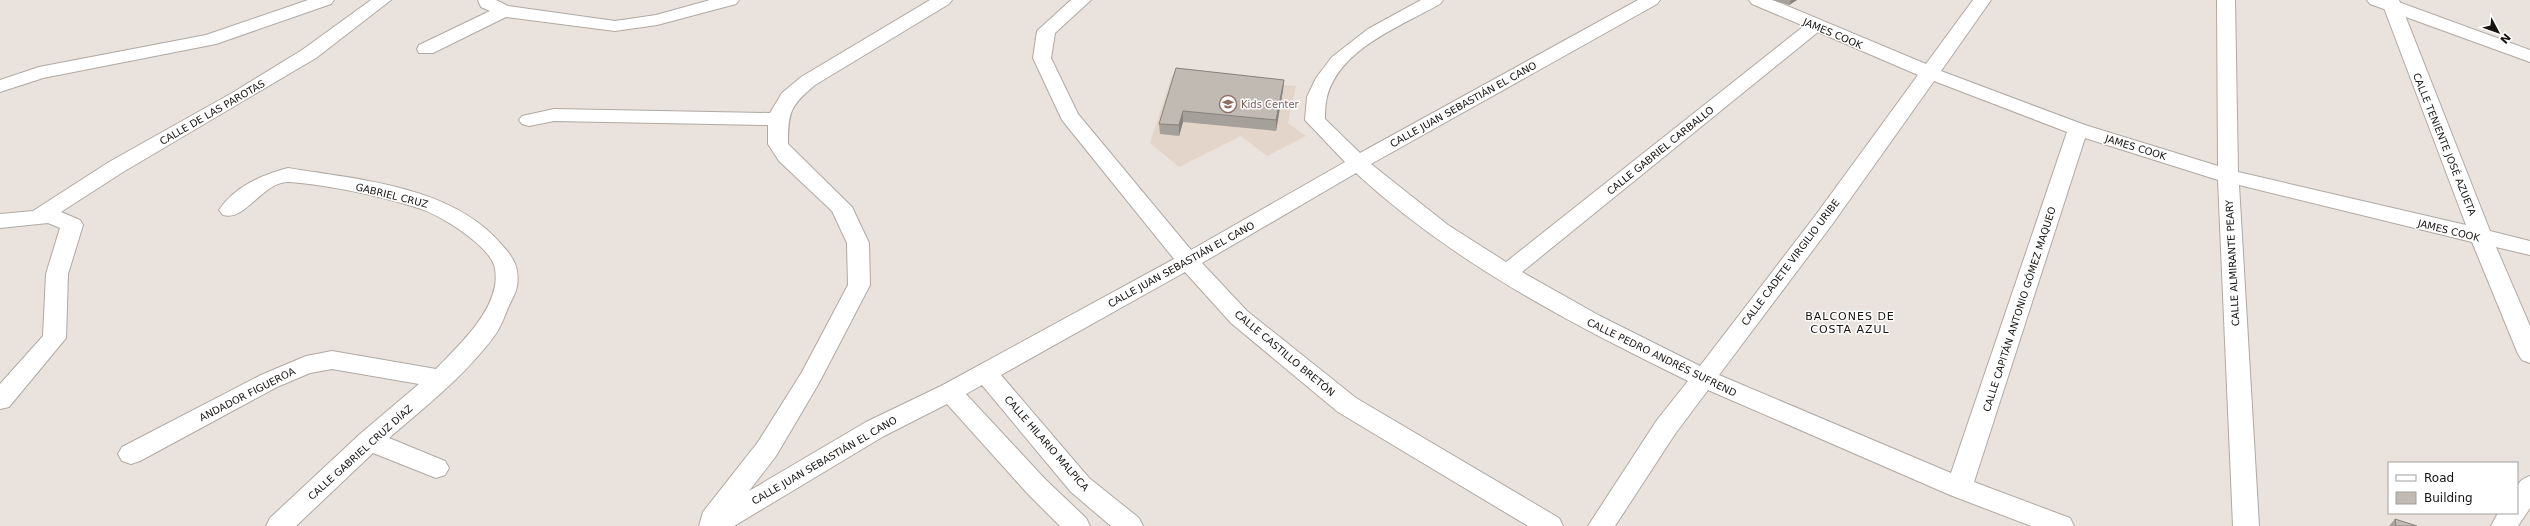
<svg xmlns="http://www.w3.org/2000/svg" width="2530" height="526" viewBox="0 0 2530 526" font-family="'DejaVu Sans',sans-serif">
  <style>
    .built { fill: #e4d5cb }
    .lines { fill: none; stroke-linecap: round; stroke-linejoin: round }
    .minor-casing { stroke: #b0a9a3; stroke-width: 2 }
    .major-casing { stroke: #b0a9a3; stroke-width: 2 }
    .minor { fill: #fff; fill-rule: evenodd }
    .major { fill: #fff; fill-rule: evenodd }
    .wall { fill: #a5a09a }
    .shaded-wall { fill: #86827d }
    .building { fill: #c0bab3; stroke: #86827d }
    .labels { text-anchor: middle; stroke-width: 3; stroke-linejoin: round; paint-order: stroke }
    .street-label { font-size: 10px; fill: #151210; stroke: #fff }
    .education-label { font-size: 10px; fill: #785e54; stroke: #fff; text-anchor: start }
    .neighbourhood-label { font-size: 11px; letter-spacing: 1px; fill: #151210; stroke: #fff }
  </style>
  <rect width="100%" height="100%" fill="#eae2dc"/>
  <path class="built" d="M 1172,75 L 1296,86 L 1288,123 L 1306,136 L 1267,156 L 1241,136 L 1179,167 L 1150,143 Z"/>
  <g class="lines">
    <g class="minor-casing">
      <path id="minor" d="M 308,0 L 334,0 L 331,4 L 216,44 L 43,78 L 0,92 L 0,80 L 39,67 L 206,35 Z
        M 371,0 L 391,0 L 316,58 L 123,172 L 61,212 L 80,220 L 83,225 L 68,274 L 66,338 L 9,407 L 0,409 L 0,384 L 43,336 L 46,274 L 60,228 L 48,223 L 0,228 L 0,214 L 33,211 L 109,162 L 232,93 L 302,50 Z
        M 478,0 L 496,0 L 508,6 L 615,21 L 656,15 L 710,0 L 739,0 L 736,4 L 657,25 L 615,31 L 506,17 L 433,53 L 419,53 L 417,49 L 419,45 L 490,11 L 481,7 Z
        M 930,0 L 952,0 L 949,4 L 815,85 C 790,106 788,112 788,144 L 852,207 L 869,243 L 870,285 L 819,383 L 776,456 L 749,491 L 866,422 L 941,386 L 1174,259 L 1062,120 L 1033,58 L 1037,31 L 1071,0 L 1091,0 L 1055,33 L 1051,58 L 1078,114 L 1191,250 L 1345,162 L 1305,120 L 1307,97 L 1316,78 L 1332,57 L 1368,29 L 1421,0 L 1443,0 L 1440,4 C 1401,26 1339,49 1327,97 C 1325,104 1325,112 1325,119 L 1360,153 L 1638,0 L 1660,0 L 1657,4 L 1371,164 L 1448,225 L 1506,262 L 1804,26 L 1752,4 L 1749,0 L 1773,0 L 1926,64 L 1973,0 L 1991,0 L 1941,71 L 2085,125 L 2218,166 L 2217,0 L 2235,0 L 2238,172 L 2466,225 L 2381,0 L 2399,0 L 2490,231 L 2530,241 L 2530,255 L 2496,247 L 2530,326 L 2530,363 L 2522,360 L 2518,354 L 2472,242 L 2239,185 L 2259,526 L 2233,526 L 2218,180 L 2085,138 L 1974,482 L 2070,518 L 2074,526 L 2031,526 L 1950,495 L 1708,390 L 1675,434 L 1615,526 L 1588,526 L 1657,420 L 1688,381 C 1571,324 1452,262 1356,173 L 1202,263 L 1247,311 L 1356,398 L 1559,518 L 1563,526 L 1528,526 L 1338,412 L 1231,323 L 1185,272 L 1001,375 L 1089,478 L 1139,518 L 1143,526 L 1111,526 L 1071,492 L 982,385 L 966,394 L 1045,479 L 1086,518 L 1090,526 L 1060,526 L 1027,493 L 947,404 L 884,436 L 734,526 L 699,526 L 703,512 L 758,442 L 802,372 L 848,285 L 847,243 L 832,211 L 779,161 L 768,144 L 768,125 L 554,121 L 529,126 L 522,124 L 519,120 L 522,116 L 554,109 L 770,113 L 782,93 L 801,77 ZM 1818,32 L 1918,75 L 1815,216 L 1700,366 L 1600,316 L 1522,272 ZM 1934,81 L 2067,132 L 1951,473 L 1719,375 L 1831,226 Z
        M 288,168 C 360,180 453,186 502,245 C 513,257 520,268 517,286 C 516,293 511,301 508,308 C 504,317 501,327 495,335 C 466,375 426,406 389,438 L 445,461 L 449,468 L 445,475 L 436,478 L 373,453 L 296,526 L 266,526 L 270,518 L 360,434 L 419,384 L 332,369 L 310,373 L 277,387 L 140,461 L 131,464 L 122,461 L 118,454 L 122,447 L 261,375 L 306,356 L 332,351 L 436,369 C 457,347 489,318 495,286 C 496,281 496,269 494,265 C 487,244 439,214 418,208 C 380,196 330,185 290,182 C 263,180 246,222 223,215 L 219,210 C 235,186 262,175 288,168 Z"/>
    </g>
    <g class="major-casing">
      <path id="major" d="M 2367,0 L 2393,0 L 2530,50 L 2530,62 L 2370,4 Z
        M 2530,476 L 2530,508 L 2518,526 L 2491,526 L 2498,513 L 2517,513 C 2517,496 2511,482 2530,476 Z"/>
    </g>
    <use href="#minor" class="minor"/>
    <use href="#major" class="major"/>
  </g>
  <path class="wall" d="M 1772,0 L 1797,0 L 1789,5 Z
    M 1176,68 L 1284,80 L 1283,90 L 1276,131 L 1183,122 L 1179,136 L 1160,134 L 1159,124 Z
    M 2395,519 L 2417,526 L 2389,526 Z"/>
  <path class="shaded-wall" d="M 1791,0 L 1797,0 L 1789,5 Z
    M 1284,80 L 1283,90 L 1276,131 L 1276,120 Z
    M 1183,111 L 1183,122 L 1179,136 L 1179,125 Z"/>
  <path class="building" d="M 1176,68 L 1284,80 L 1276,120 L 1183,111 L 1179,125 L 1159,124 Z
    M 2395,519 L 2417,526 L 2396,526 Z"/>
  <defs>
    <g id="school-ring" transform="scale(0.9)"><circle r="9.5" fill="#fff" stroke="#8d6e63" stroke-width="1.5"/><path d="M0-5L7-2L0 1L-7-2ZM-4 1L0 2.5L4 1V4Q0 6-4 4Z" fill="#8d6e63"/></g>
  </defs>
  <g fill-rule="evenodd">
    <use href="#school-ring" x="1228" y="104"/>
  </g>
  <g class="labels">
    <g class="street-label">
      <text transform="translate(1833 33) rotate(23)" y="4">JAMES COOK</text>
      <text transform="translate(1463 104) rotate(-29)" y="4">CALLE JUAN SEBASTIÁN EL CANO</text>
      <text transform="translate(212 112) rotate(-30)" y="4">CALLE DE LAS PAROTAS</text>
      <text transform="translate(2445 144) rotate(68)" y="4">CALLE TENIENTE JOSÉ AZUETA</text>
      <text transform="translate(2136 147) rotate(17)" y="4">JAMES COOK</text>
      <text transform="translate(1660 150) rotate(-39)" y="4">CALLE GABRIEL CARBALLO</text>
      <text transform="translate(392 195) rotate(14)" y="4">GABRIEL CRUZ</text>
      <text transform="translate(2449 230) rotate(14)" y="4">JAMES COOK</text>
      <text transform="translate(1790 262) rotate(-53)" y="4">CALLE CADETE VIRGILIO URIBE</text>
      <text transform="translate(2232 263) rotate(-93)" y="4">CALLE ALMIRANTE PEARY</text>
      <text transform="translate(1181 264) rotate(-29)" y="4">CALLE JUAN SEBASTIÁN EL CANO</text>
      <text transform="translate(2019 309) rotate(-72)" y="4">CALLE CAPITÁN ANTONIO GÓMEZ MAQUEO</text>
      <text transform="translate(1285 353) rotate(40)" y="4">CALLE CASTILLO BRETÓN</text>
      <text transform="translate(1662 357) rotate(26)" y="4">CALLE PEDRO ANDRÉS SUFREND</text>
      <text transform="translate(247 394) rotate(-27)" y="4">ANDADOR FIGUEROA</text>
      <text transform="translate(1047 443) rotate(49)" y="4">CALLE HILARIO MALPICA</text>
      <text transform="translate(360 452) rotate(-42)" y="4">CALLE GABRIEL CRUZ DÍAZ</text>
      <text transform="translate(824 460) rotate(-30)" y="4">CALLE JUAN SEBASTIÁN EL CANO</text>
    </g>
    <g class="education-label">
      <text x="1241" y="108">Kids Center</text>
    </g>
    <g class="neighbourhood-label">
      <text x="1850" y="320">BALCONES DE<tspan x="1850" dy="13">COSTA AZUL</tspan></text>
    </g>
  </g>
  <rect x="2388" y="462" width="130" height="52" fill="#ffffff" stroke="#a1a09f"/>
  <rect x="2396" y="475" width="20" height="6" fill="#ffffff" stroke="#a1a09f"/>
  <text x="2424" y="482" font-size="12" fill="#151210">Road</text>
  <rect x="2396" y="492" width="20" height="12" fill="#c0bab3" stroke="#a1a09f"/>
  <text x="2424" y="502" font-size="12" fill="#151210">Building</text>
  <g transform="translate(2498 32) rotate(131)" stroke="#ffffff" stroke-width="3" paint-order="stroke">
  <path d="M0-3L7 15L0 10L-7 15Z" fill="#151210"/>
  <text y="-6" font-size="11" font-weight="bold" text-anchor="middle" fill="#151210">N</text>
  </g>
</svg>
